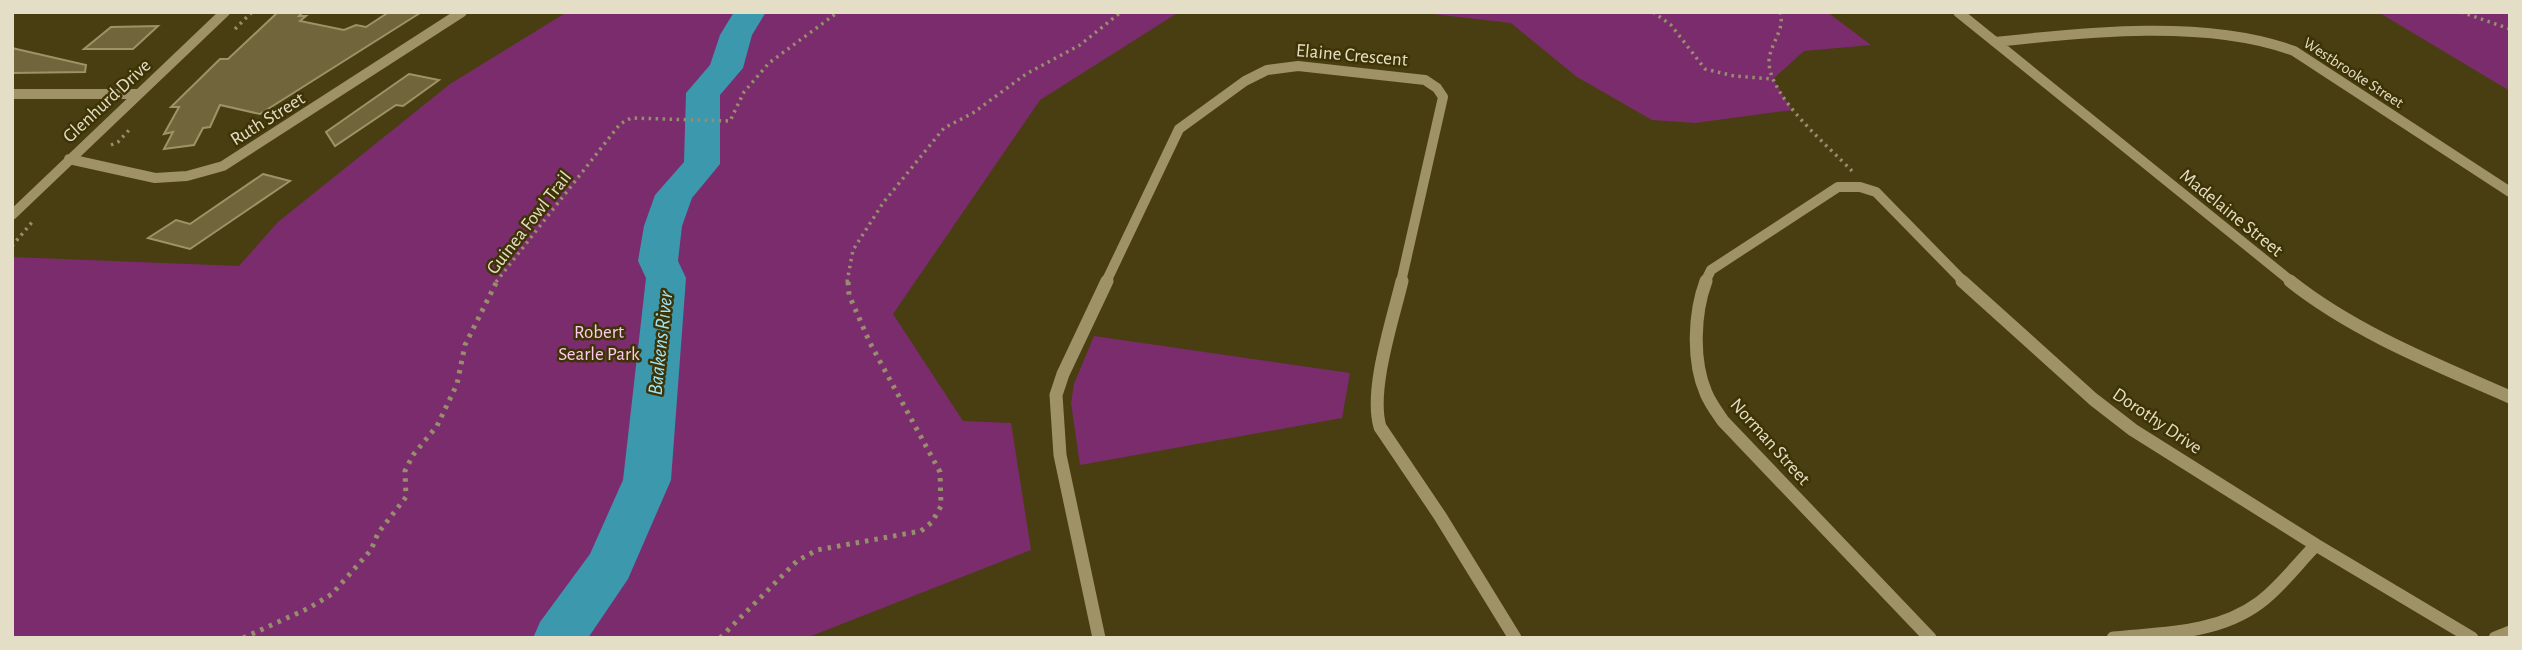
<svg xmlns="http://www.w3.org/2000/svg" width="2522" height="650" viewBox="0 0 2522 650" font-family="'Alegreya Sans',sans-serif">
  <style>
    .green { fill: #7b2c6c }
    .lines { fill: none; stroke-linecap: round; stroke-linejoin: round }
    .river { fill: #3b98ad; fill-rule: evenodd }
    .building { fill: #71663b; stroke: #9e9366; stroke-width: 2 }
    .path-far1 { stroke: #968e6c; stroke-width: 3.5; stroke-dasharray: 2.5 4.5; stroke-linecap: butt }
    .path { stroke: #968e6c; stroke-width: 5; stroke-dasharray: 3.5 6; stroke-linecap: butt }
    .minor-far1 { stroke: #9e9266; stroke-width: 10 }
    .minor { stroke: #9e9266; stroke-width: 13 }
    .labels { text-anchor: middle; stroke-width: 5; stroke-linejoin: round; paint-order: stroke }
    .far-street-label { font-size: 16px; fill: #e4dec7; stroke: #3e3305 }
    .street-label { font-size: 19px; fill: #e4dec7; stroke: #3e3305 }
    .park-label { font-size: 19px; fill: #fccaef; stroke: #3e3305 }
    .water-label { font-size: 21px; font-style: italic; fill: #9fe4f6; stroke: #3e3305 }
  </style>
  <rect width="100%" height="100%" fill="#483e12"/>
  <path class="green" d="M 567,12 L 1179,12 L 1040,100 L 893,314 L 963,421 L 1011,423 L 1031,550 L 806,638 L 12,638 L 12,257 L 239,266 L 278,222 L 450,84 Z
    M 1416,12 L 1827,12 L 1871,45 L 1804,51 L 1773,79 L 1792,110 L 1695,123 L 1652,120 L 1577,77 L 1511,23 Z
    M 2378,12 L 2510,12 L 2510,91 Z
    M 1094,336 L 1350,373 L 1342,418 L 1080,465 L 1071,403 L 1074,384 Z"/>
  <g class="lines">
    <path class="river" d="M 734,12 L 766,12 L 752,35 L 743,68 L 720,95 L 720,164 L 692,198 L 682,226 L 678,261 L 686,278 L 671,480 L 628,579 L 588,638 L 533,638 L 540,622 L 590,554 L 623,480 L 646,278 L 638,261 L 644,226 L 655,195 L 684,162 L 686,93 L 710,65 L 720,35 Z"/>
  </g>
  <path class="building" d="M 278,12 L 303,12 L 299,16 L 306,16 L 300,21 L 344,30 L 356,25 L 366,27 L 389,12 L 420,13 L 260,114 L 220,105 L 210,127 L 203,128 L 194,145 L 164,149 L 173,132 L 164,134 L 179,107 L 171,107 L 220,59 L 228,59 Z
    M 158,26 L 133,49 L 84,49 L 111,27 Z
    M 12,48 L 86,65 L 85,72 L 12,73 Z
    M 409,74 L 439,80 L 403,106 L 396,105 L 335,146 L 326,132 Z
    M 263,174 L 290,181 L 190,249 L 148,238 L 176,220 L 190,224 Z"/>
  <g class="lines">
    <path class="path-far1" d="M 1653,12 L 1671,25 L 1705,69 L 1734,76 L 1773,79
      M 1780,12 C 1786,31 1768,45 1769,64 C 1772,99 1828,146 1852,171
      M 2461,12 L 2510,29
      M 235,29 L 252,12
      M 111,145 L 118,142 L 130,129
      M 12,246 L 33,221
      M 496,282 L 620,124 L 631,118 L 730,121 L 744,92 L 769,63 L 838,12
      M 847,282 L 853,250 L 883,203 L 944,128 L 973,113 L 1026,74 L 1080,45 L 1121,12"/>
    <path class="path" d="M 243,638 L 309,608 L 332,594 L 371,550 L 378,533 L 406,497 L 405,471 L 413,455 L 437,426 L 457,384 L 465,345 L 497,281
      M 720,638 L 797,561 L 817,550 L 921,531 L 932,522 L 941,506 L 940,472 L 870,343 L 849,295 L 848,281"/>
    <path class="minor-far1" d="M 1958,12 L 2292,282
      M 1995,42 C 2086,32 2208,19 2294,51 L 2510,192
      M 12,94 L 138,94
      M 69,159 L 155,178 L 187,176 L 223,166 L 462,12
      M 12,215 L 225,12
      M 1106,282 L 1179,129 L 1245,81 L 1267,70 L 1298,66 L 1425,80 L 1437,88 L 1443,97 L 1401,282
      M 1705,282 L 1711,270 L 1838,187 L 1860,187 L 1876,192 L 1964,282"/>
    <path class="minor" d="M 1402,281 C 1393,319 1369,390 1380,427 L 1440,516 L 1515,638
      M 1706,281 C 1694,313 1692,361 1706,393 C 1710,403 1717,412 1723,421 L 1930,638
      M 1962,281 L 2093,399 L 2133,430 L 2316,545 L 2472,638
      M 2290,281 C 2354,332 2435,364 2510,397
      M 1099,638 L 1060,455 L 1056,395 L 1063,374 L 1107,281
      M 2113,638 C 2163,633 2217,634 2259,603 C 2281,587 2297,564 2316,545
      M 2495,638 L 2510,632"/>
  </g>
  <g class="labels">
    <g class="far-street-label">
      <text transform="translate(2354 72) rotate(33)" y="6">Westbrooke Street</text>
    </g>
    <g class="street-label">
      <text transform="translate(1352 54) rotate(5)" y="7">Elaine Crescent</text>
      <text transform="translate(106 100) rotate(-43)" y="7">Glenhurd Drive</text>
      <text transform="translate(267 118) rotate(-32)" y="7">Ruth Street</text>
      <text transform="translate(2232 212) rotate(39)" y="7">Madelaine Street</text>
      <text transform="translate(528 222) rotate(-52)" y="7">Guinea Fowl Trail</text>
      <text transform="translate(2158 420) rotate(34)" y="7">Dorothy Drive</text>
      <text transform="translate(1771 441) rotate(48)" y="7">Norman Street</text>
    </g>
    <g class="park-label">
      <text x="599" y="338">Robert<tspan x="599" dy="22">Searle Park</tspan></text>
    </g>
    <g class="water-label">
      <text transform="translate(660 343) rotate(-84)" y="7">Baakens River</text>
    </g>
  </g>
  <rect width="2522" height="650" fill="none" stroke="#e4dec7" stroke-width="28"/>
</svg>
